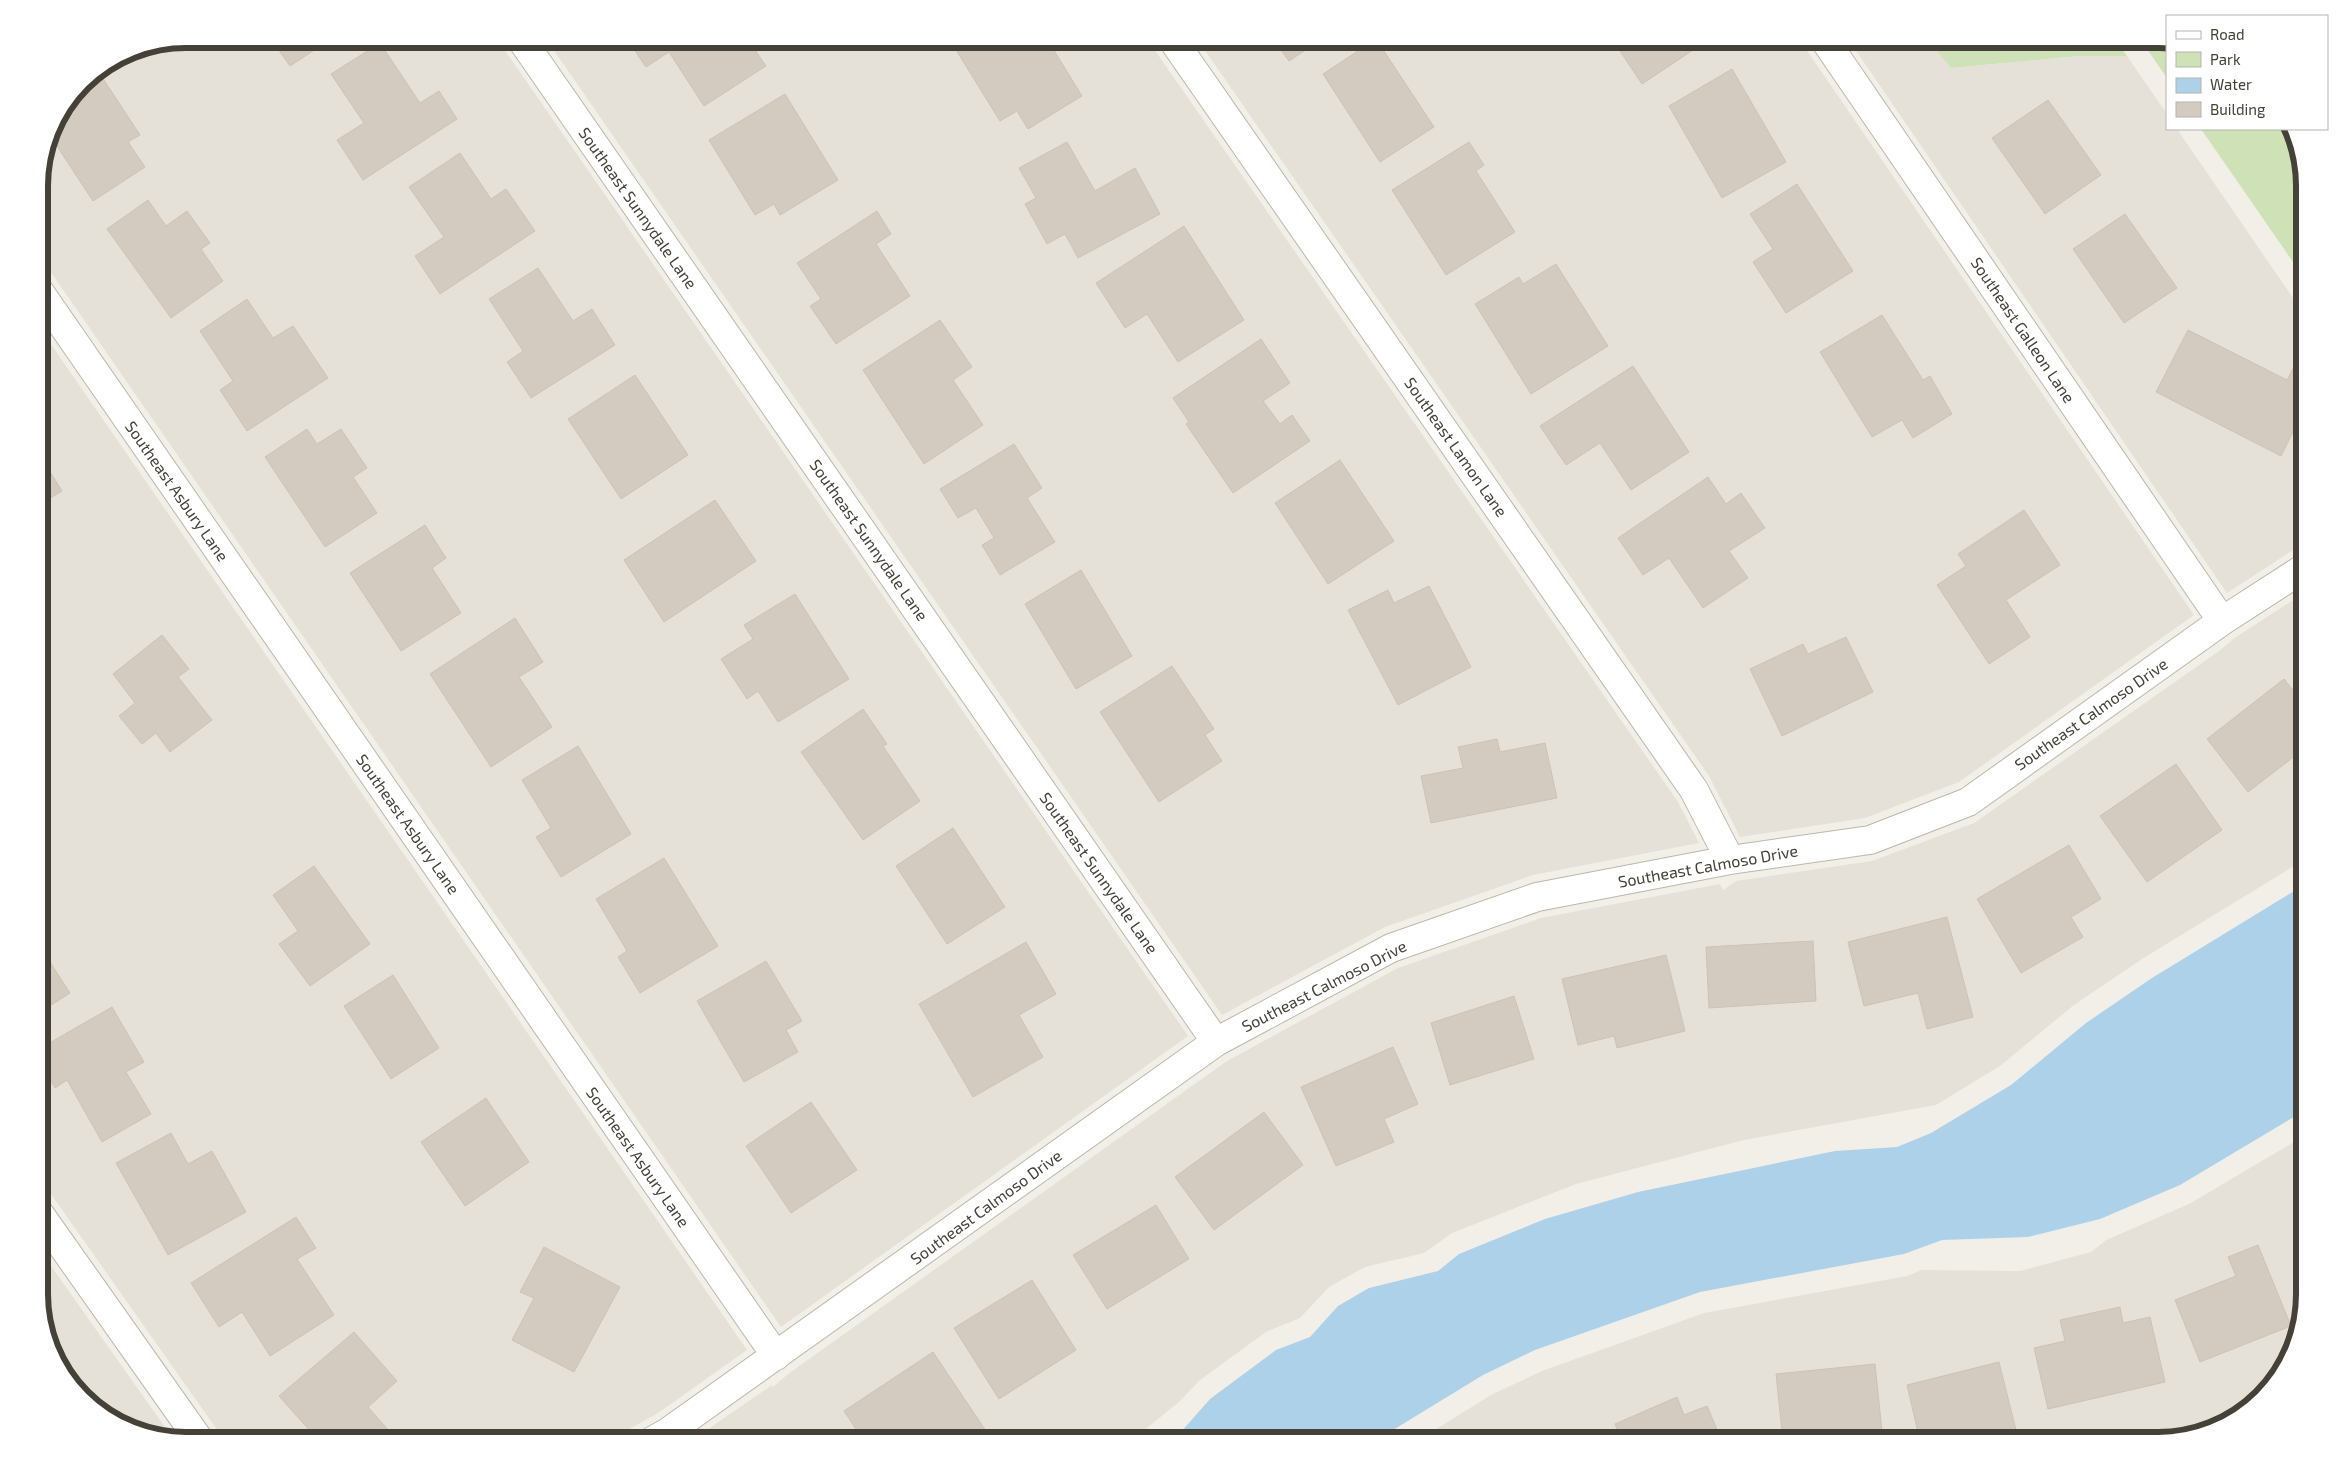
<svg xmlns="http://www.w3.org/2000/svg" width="2343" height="1480" viewBox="0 0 2343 1480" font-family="'Exo 2',sans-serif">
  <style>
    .residential { fill: #e6e1d8 }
    .green { fill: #cfe2b7 }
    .water { fill: #add1e8 }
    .building { fill: #d3cbc0; stroke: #cdc2b4 }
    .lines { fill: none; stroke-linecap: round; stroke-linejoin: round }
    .street-casing { stroke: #bdb7ad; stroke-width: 30 }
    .street { stroke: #fff; stroke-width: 28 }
    .labels { text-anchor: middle; stroke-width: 4; stroke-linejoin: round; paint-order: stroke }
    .street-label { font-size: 16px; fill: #454038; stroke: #fff }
    .rim { fill: none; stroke: #454038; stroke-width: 6 }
  </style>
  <rect width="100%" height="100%" fill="#f2efe9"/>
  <path class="residential" d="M 186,39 L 497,39 L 1188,1036 L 781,1327 L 39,255 L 39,177 L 50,129 L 82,82 L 130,50 Z
    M 546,39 L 1147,39 L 1678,802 L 1699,843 L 1533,875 L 1385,927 L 1222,1015 Z
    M 1197,39 L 1799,39 L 2194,615 L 1959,782 L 1865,818 L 1740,837 L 1709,776 Z
    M 1848,39 L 1926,39 L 1951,68 L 2079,56 L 2127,56 L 2167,114 L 2167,129 L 2177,129 L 2304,314 L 2304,543 L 2227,593 Z
    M 39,327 L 747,1350 L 658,1413 L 608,1441 L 225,1441 L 39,1177 Z
    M 2304,593 L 2304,860 L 2142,959 L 2074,1005 L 2000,1066 L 1936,1105 L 1744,1140 L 1576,1184 L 1452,1233 L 1424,1253 L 1365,1267 L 1329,1287 L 1300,1318 L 1266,1332 L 1200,1380 L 1179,1402 L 1131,1441 L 691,1441 L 772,1385 L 773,1387 L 788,1374 L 1227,1061 L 1398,968 L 1541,918 L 1720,884 L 1723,890 L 1736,881 L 1872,861 L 1974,823 L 2219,651 L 2233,639 Z
    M 2304,1136 L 2304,1294 L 2280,1376 L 2230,1422 L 2157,1441 L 1417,1441 L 1491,1395 L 1542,1371 L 1704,1313 L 1907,1276 L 1922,1270 L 2020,1271 L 2091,1252 L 2106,1240 L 2189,1204 Z
    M 39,1249 L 172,1437 L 104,1417 L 58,1367 L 39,1303 Z"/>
  <path class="green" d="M 1926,39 L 2115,39 L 2127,56 L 2079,56 L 1951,68 Z
    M 2140,39 L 2157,39 L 2167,42 L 2167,78 Z
    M 2201,129 L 2289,129 L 2304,186 L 2304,278 Z"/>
  <path class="water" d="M 2304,885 L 2304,1111 L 2180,1185 L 2100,1219 L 2028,1237 L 1942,1240 L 1904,1254 L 1700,1292 L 1535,1350 L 1483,1375 L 1375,1441 L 1173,1441 L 1210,1399 L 1276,1350 L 1310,1337 L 1338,1306 L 1369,1288 L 1438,1271 L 1459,1254 L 1545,1219 L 1638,1192 L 1835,1151 L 1897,1147 L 1931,1133 L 2011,1085 L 2086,1023 L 2152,978 Z"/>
  <path class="building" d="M 271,39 L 331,39 L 290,66 Z
    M 627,39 L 753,39 L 749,41 L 766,66 L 704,106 L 669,52 L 646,67 Z
    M 964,39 L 1049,39 L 1052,43 L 1050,44 L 1082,96 L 1028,129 L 1017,111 L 1000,121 L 953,45 Z
    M 1273,39 L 1322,39 L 1289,61 Z
    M 1376,39 L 1434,127 L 1380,162 L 1323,74 Z
    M 1612,39 L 1698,39 L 1702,44 L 1642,84 Z
    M 380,43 L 420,103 L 439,91 L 457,119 L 363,180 L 337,140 L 364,123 L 331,74 Z
    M 1732,69 L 1786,162 L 1722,198 L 1669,106 Z
    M 98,71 L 140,135 L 128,142 L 145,167 L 93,201 L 49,134 L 82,82 Z
    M 785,94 L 838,180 L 780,215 L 774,204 L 755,215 L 709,140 Z
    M 2048,100 L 2101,175 L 2045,214 L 1992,138 Z
    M 1067,142 L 1095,191 L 1135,168 L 1160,214 L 1078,258 L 1065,234 L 1047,244 L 1025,204 L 1036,198 L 1019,168 Z
    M 1469,142 L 1484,165 L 1476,171 L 1515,232 L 1446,275 L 1392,190 Z
    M 460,153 L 491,199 L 506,189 L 535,231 L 440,294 L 415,256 L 444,237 L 409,187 Z
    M 1797,184 L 1853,271 L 1786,313 L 1753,262 L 1773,249 L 1750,214 Z
    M 148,200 L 166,226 L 187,211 L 210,243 L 201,249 L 223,281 L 171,318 L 107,229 Z
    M 877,211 L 891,234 L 876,244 L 910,296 L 836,344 L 810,306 L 821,299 L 797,263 Z
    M 2125,214 L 2177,288 L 2124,323 L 2073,249 Z
    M 1184,226 L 1244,320 L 1178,362 L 1147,314 L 1125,328 L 1096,283 Z
    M 1556,264 L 1608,346 L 1531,394 L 1475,304 L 1519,277 L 1523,284 Z
    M 538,268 L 573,321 L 592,309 L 615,345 L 531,398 L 507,362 L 523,351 L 489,299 Z
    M 247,299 L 273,338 L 293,326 L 328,378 L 247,431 L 220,390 L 233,381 L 200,331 Z
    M 1882,315 L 1923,380 L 1930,376 L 1952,414 L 1913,438 L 1902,420 L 1872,437 L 1820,352 Z
    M 940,320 L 972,367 L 953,380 L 983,425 L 924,464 L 863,370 Z
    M 2188,330 L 2287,380 L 2296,363 L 2304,367 L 2304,410 L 2281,456 L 2156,392 Z
    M 1261,339 L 1290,383 L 1263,401 L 1280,424 L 1292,415 L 1310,441 L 1233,493 L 1186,424 L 1189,422 L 1173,398 Z
    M 1633,366 L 1689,452 L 1631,490 L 1600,443 L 1566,465 L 1540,426 Z
    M 635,375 L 688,455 L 621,499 L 568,419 Z
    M 307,429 L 317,444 L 341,429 L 367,468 L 353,477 L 377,513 L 325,547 L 265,457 Z
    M 1014,444 L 1042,488 L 1027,498 L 1055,542 L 1000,575 L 982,545 L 994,538 L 976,508 L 958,518 L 940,489 Z
    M 39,454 L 62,491 L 39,505 Z
    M 1340,460 L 1394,541 L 1328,584 L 1275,503 Z
    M 1708,477 L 1726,504 L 1741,493 L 1765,528 L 1729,551 L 1748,578 L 1703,608 L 1669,558 L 1643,575 L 1618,538 Z
    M 715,500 L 756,561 L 664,622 L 624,560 Z
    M 2024,510 L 2060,565 L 2006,600 L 2030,637 L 1989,664 L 1937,585 L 1966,566 L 1958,554 Z
    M 425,525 L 446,558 L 432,568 L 461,613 L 401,651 L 350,573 Z
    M 1081,570 L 1132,656 L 1076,689 L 1025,604 Z
    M 1429,586 L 1471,667 L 1398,705 L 1348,610 L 1388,590 L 1394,603 Z
    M 795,594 L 849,679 L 778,722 L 758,691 L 747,699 L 721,659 L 753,639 L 744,625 Z
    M 515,618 L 543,662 L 519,677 L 552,727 L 491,767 L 430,674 Z
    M 162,635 L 189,669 L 178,677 L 212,720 L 170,752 L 156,733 L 142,744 L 119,716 L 135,703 L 113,674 Z
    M 1846,637 L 1873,692 L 1782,736 L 1750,669 L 1803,644 L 1808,654 Z
    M 1172,666 L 1214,729 L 1205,735 L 1222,761 L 1159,802 L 1100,712 Z
    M 2284,679 L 2304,704 L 2304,749 L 2248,792 L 2207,739 Z
    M 863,709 L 887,744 L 883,746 L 920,801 L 863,840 L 801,752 Z
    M 1497,739 L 1500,752 L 1545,743 L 1557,798 L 1431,823 L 1421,776 L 1463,768 L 1458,747 Z
    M 578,746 L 631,834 L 561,877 L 536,837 L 551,828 L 522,780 Z
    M 2176,764 L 2222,830 L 2147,882 L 2100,816 Z
    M 953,828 L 1005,907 L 947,944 L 896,866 Z
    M 2069,845 L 2101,899 L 2071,917 L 2083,937 L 2021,973 L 1977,899 Z
    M 664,858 L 718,946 L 640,993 L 618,957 L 627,951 L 596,899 Z
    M 314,866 L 370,944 L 310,986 L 279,944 L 298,931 L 273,895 Z
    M 1947,917 L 1973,1017 L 1927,1029 L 1918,993 L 1864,1006 L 1848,942 Z
    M 1813,941 L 1816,1001 L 1709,1008 L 1706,947 Z
    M 1026,942 L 1056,994 L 1019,1015 L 1043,1057 L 973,1097 L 919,1004 Z
    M 39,945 L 70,993 L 39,1013 Z
    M 1666,955 L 1685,1031 L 1617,1048 L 1614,1036 L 1578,1045 L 1562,979 Z
    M 766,961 L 802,1021 L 786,1030 L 798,1052 L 744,1082 L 697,1001 Z
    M 393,975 L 439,1048 L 391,1079 L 344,1006 Z
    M 1514,996 L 1534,1059 L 1450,1085 L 1431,1023 Z
    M 112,1007 L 144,1062 L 126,1072 L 151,1114 L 102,1142 L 67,1080 L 55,1088 L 39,1060 L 39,1049 Z
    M 1393,1047 L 1418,1104 L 1384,1119 L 1394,1142 L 1336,1166 L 1301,1087 Z
    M 486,1098 L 529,1162 L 465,1206 L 421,1142 Z
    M 811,1102 L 857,1170 L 791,1213 L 746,1146 Z
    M 1264,1112 L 1303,1165 L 1214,1230 L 1175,1177 Z
    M 171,1133 L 188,1164 L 212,1151 L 246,1212 L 168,1255 L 116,1163 Z
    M 2304,1201 L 2304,1221 L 2295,1207 Z
    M 1156,1205 L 1189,1259 L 1107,1309 L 1073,1255 Z
    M 296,1217 L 316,1248 L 297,1259 L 334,1315 L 270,1356 L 242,1312 L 219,1327 L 191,1283 Z
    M 2258,1245 L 2291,1326 L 2200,1362 L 2175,1300 L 2236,1276 L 2228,1257 Z
    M 544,1247 L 620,1287 L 574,1372 L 512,1340 L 534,1298 L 520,1292 Z
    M 1032,1280 L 1076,1350 L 999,1399 L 954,1328 Z
    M 2120,1307 L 2123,1323 L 2150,1317 L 2165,1382 L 2048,1409 L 2034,1348 L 2065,1341 L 2060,1320 Z
    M 354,1332 L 397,1381 L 368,1407 L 398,1441 L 319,1441 L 279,1396 Z
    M 933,1352 L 990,1437 L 983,1441 L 864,1441 L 844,1411 Z
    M 1999,1362 L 2016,1430 L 1970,1441 L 1920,1441 L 1907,1385 Z
    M 1875,1364 L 1883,1441 L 1783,1441 L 1776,1374 Z
    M 1677,1397 L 1684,1415 L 1707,1406 L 1722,1441 L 1622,1441 L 1615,1424 Z"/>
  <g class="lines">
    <g class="street-casing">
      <path id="street" d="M 521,39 L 1216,1042
        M 1172,39 L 1694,790 L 1730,860
        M 1824,39 L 2222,621
        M 39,291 L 776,1356
        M 39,1213 L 200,1441
        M 652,1441 L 668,1432 L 1216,1042 L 1391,948 L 1537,897 L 1730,860 L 1870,840 L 1968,802 L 2222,621 L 2304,568"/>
    </g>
    <use href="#street" class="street"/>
  </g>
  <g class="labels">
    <g class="street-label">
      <text transform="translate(638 208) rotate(55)" y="6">Southeast Sunnydale Lane</text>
      <text transform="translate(2023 330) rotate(56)" y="6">Southeast Galleon Lane</text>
      <text transform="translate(1456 447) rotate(55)" y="6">Southeast Lamon Lane</text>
      <text transform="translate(177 491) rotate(55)" y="6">Southeast Asbury Lane</text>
      <text transform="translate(869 540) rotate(55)" y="6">Southeast Sunnydale Lane</text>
      <text transform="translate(2091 714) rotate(-35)" y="6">Southeast Calmoso Drive</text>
      <text transform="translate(408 824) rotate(55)" y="6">Southeast Asbury Lane</text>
      <text transform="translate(1708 866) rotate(-10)" y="6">Southeast Calmoso Drive</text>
      <text transform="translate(1099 873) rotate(55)" y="6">Southeast Sunnydale Lane</text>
      <text transform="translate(1324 986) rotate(-27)" y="6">Southeast Calmoso Drive</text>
      <text transform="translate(638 1157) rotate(55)" y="6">Southeast Asbury Lane</text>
      <text transform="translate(986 1207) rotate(-36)" y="6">Southeast Calmoso Drive</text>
    </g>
  </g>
  <path d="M0 0H2343V1480H0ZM186 48H2158A138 138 0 0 1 2296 186V1294A138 138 0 0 1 2158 1432H186A138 138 0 0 1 48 1294V186A138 138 0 0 1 186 48Z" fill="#fff" fill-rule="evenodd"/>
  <path class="rim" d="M186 48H2158A138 138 0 0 1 2296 186V1294A138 138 0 0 1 2158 1432H186A138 138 0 0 1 48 1294V186A138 138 0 0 1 186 48Z"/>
  <rect x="2166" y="15" width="162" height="115" fill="#ffffff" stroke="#b5b3af"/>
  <rect x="2176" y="31" width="25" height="8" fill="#ffffff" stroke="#b5b3af"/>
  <text x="2210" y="40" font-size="15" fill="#454038">Road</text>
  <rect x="2176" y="52" width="25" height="15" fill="#cfe2b7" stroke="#b5b3af"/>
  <text x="2210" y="65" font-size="15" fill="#454038">Park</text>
  <rect x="2176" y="78" width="25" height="15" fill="#add1e8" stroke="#b5b3af"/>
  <text x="2210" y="90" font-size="15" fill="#454038">Water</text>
  <rect x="2176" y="102" width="25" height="15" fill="#d3cbc0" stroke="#b5b3af"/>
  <text x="2210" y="115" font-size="15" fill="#454038">Building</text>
</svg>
